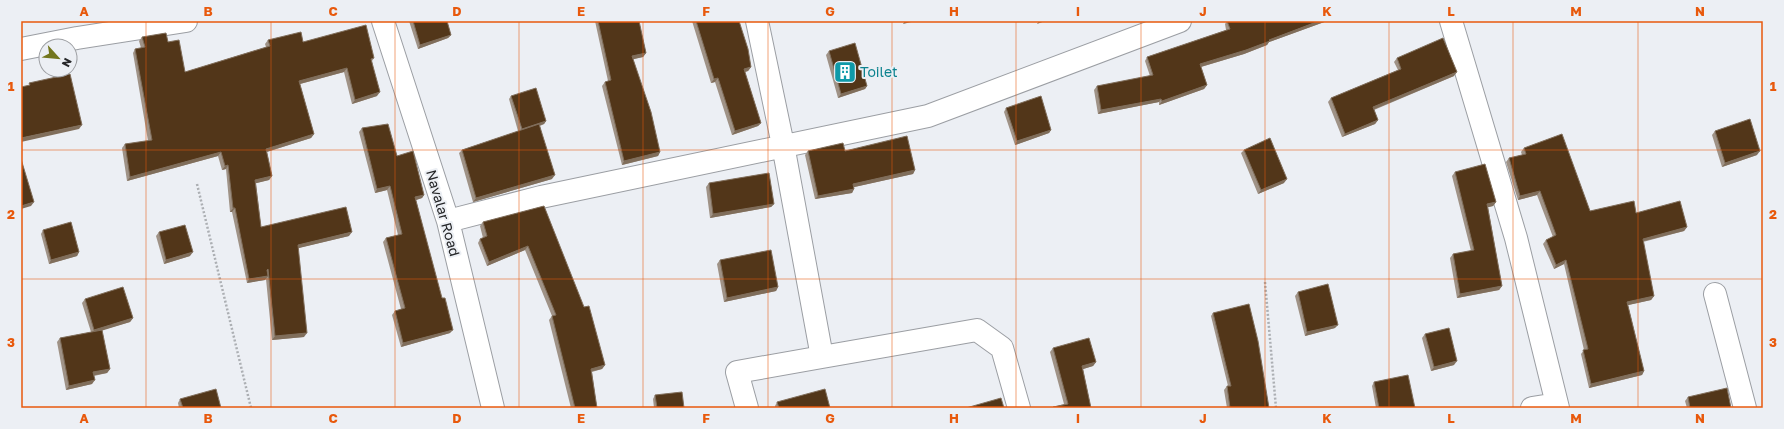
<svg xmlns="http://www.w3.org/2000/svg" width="1784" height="429" viewBox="0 0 1784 429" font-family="'Golos Text',sans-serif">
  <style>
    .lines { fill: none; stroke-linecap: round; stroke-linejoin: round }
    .minor-casing { stroke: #9b9ea3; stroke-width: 24 }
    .path { stroke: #acafb3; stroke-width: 2.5; stroke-dasharray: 2 2; stroke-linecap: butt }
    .minor { stroke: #fff; stroke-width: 22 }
    .wall { fill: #9f9286 }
    .shaded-wall { fill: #806e5b }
    .building { fill: #523619; stroke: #806e5b }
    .grid { fill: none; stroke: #e8590c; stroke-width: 1; stroke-opacity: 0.55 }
    .labels { text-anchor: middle; stroke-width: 4; stroke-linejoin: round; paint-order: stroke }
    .culture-label { font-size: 14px; fill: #0d838f; stroke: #eceff4; text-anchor: start }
    .street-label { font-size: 14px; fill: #262729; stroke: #eceff4 }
    .neatline { fill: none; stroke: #e8590c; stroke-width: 1.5 }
    .grid-label { font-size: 13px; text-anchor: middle; font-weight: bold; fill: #e8590c }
  </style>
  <rect width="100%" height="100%" fill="#eceff4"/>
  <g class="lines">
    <g class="minor-casing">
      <path id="minor" d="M 383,21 L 448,221 L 493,408
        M 757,21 L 783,145 L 822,357 L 977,330 L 1002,348 L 1019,408
        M 1451,21 L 1516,238 L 1558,408
        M 21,49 L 77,38 L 186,21
        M 448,221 L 541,197 L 928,116 L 1180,21
        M 1715,294 L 1745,408
        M 747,408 L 737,372 L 822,357
        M 1532,408 L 1557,404"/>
    </g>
    <path class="path" d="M 197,184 L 251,408
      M 1265,282 L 1276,408"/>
    <use href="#minor" class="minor"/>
  </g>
  <path class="wall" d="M 409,21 L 447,21 L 451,35 L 448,38 L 418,49 Z
    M 595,21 L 639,21 L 646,53 L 643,57 L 633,59 L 660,152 L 658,156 L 622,165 L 602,86 L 605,82 L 608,81 Z
    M 692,21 L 739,21 L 751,67 L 748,71 L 745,72 L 761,123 L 758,126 L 732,135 L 715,82 L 711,83 Z
    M 1227,21 L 1327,21 L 1269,42 L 1267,45 L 1244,54 L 1201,67 L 1207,85 L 1204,89 L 1159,105 L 1159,102 L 1098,114 L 1094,90 L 1097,86 L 1150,76 L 1145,61 L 1147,57 L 1226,30 L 1225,24 Z
    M 142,37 L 168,42 L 185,72 L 266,47 L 265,44 L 268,40 L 303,42 L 374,58 L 372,61 L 377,96 L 352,104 L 344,72 L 300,84 L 314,134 L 311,138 L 267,152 L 272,176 L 269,180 L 256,183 L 261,227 L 349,236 L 298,248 L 304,337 L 272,340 L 266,279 L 265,280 L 247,283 L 232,212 L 230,212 L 226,169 L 222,170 L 218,156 L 127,181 L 122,148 L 125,144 L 148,141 L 133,53 L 135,49 L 141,48 L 139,41 Z
    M 829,51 L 867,86 L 865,89 L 838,98 L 826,55 Z
    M 1397,58 L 1454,76 L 1374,110 L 1378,120 L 1375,124 L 1342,137 L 1328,102 L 1331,98 L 1398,70 L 1394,62 Z
    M 511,96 L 546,121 L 544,124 L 540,126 L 552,179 L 473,202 L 459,153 L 462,150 L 518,131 L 509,99 Z
    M 1006,108 L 1051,130 L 1049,133 L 1015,145 L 1004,112 Z
    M 362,128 L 397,156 L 424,195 L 422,198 L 416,200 L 450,333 L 401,347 L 392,315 L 395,311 L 401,309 L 383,242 L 386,238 L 398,235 L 387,190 L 375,193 L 359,132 Z
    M 1715,131 L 1757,155 L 1722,167 L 1712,135 Z
    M 1524,148 L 1590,211 L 1636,213 L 1687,227 L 1684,231 L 1643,242 L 1654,296 L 1651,300 L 1628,305 L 1644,371 L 1642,375 L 1589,388 L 1581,354 L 1584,350 L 1564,264 L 1554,269 L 1543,244 L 1546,240 L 1553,237 L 1537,195 L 1518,200 L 1506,162 L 1509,158 L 1522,155 L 1521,152 Z
    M 1244,150 L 1284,183 L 1258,194 L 1241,153 Z
    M 808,151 L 845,151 L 915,170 L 913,174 L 854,187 L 854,189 L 852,193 L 815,199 L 805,155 Z
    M 1455,172 L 1496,202 L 1493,206 L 1488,207 L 1502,286 L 1499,290 L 1457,298 L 1450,258 L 1453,254 L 1471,251 L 1452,176 Z
    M 709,183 L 774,204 L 771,207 L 710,218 L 706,187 Z
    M 544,206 L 605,365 L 602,369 L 592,372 L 597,408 L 571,408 L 549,320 L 552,316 L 525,250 L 487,266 L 478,243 L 480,239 L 483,238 L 480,226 L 483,222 Z
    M 43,230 L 79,252 L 77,256 L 49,264 L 41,234 Z
    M 159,232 L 190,256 L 164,264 L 156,236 Z
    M 720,260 L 778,287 L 776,291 L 724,302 L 717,264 Z
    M 1298,292 L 1335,328 L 1305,336 L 1295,296 Z
    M 85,299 L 133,318 L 130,322 L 102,330 L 110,369 L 107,373 L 94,376 L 92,384 L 66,390 L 57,342 L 60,338 L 91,332 L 82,303 Z
    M 1213,313 L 1269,408 L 1227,408 L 1224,390 L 1227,386 L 1228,386 L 1211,316 Z
    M 1425,334 L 1454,365 L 1431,371 L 1422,338 Z
    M 1053,348 L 1096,362 L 1093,366 L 1083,369 L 1091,408 L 1052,408 L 1053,407 L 1064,404 L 1050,352 Z
    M 1374,382 L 1415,408 L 1376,408 L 1372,386 Z
    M 655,395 L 684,408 L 654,408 L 653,399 Z
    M 1688,397 L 1731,408 L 1687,408 L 1685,401 Z
    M 180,399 L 221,408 L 179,408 L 178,403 Z
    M 777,402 L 830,408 L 775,408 L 775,406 Z"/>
  <path class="shaded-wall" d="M 905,21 L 915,21 L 903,24 Z
    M 1039,21 L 1045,21 L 1037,24 Z
    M 1319,21 L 1327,21 L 1269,42 L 1267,45 L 1244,54 L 1197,68 L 1200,64 Z
    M 451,35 L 448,38 L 418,49 L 420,45 Z
    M 646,53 L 643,57 L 630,60 L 632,56 Z
    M 751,67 L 748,71 L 741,73 L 744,69 Z
    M 347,68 L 344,72 L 296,85 L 299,81 Z
    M 1457,72 L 1454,76 L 1370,111 L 1373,107 Z
    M 718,78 L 715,82 L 711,83 L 714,79 Z
    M 1207,85 L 1204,89 L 1159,105 L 1162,101 Z
    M 867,86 L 865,89 L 838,98 L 841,94 Z
    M 380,92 L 377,96 L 352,104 L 355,100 Z
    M 1161,99 L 1159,102 L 1098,114 L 1101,110 Z
    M 1378,120 L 1375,124 L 1342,137 L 1345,134 Z
    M 546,121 L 544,124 L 519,132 L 522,129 Z
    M 761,123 L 758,126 L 732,135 L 735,131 Z
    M 82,125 L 79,129 L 21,142 L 21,138 Z
    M 1051,130 L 1049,133 L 1015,145 L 1017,141 Z
    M 314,134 L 311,138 L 263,153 L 266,149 Z
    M 1760,151 L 1757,155 L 1722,167 L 1725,163 Z
    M 221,152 L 218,156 L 127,181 L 130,177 Z
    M 660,152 L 658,156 L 622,165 L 624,161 Z
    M 228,165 L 226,169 L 222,170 L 225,166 Z
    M 915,170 L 913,174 L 850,188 L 853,184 Z
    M 555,175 L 552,179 L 473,202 L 476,198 Z
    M 272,176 L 269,180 L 253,184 L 255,180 Z
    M 1287,179 L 1284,183 L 1258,194 L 1261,190 Z
    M 390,186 L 387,190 L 375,193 L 377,189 Z
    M 854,189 L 852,193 L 815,199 L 818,196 Z
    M 1540,191 L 1537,195 L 1518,200 L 1520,196 Z
    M 424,195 L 422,198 L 413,201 L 415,197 Z
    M 34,202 L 31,206 L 21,209 L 21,206 Z
    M 1496,202 L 1493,206 L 1485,208 L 1487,204 Z
    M 774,204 L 771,207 L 710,218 L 713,214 Z
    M 233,208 L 235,208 L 232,212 L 230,212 Z
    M 1687,227 L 1684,231 L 1640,242 L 1643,239 Z
    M 352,232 L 349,236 L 295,249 L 298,245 Z
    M 528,246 L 525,250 L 487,266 L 489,262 Z
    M 79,252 L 77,256 L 49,264 L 51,260 Z
    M 193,252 L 190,256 L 164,264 L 166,260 Z
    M 1566,260 L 1564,264 L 1554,269 L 1556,265 Z
    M 268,276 L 265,280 L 247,283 L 249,279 Z
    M 1502,286 L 1499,290 L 1457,298 L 1460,294 Z
    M 778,287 L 776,291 L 724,302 L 727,298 Z
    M 1654,296 L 1651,300 L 1624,306 L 1627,302 Z
    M 133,318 L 130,322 L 91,334 L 94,330 Z
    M 1338,325 L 1335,328 L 1305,336 L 1307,332 Z
    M 453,330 L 450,333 L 401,347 L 403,343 Z
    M 307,333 L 304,337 L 272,340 L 275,336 Z
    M 1457,361 L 1454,365 L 1431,371 L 1434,367 Z
    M 1096,362 L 1093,366 L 1080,370 L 1082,366 Z
    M 605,365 L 602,369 L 589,372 L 591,369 Z
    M 110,369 L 107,373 L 90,376 L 93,372 Z
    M 1644,371 L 1642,375 L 1589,388 L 1591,384 Z
    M 95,380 L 92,384 L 66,390 L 69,386 Z"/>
  <path class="building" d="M 413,21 L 447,21 L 451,35 L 420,45 Z
    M 598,21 L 639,21 L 646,53 L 632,56 L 651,112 L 660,152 L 624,161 L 605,82 L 611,80 Z
    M 696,21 L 739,21 L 748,49 L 751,67 L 744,69 L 761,123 L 735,131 L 718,78 L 714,79 Z
    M 1227,21 L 1319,21 L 1269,40 L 1270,41 L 1246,50 L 1200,64 L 1207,85 L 1162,101 L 1161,99 L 1101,110 L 1097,86 L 1153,75 L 1147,57 L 1230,29 Z
    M 366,25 L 374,58 L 371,59 L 380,92 L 355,100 L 347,68 L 299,81 L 314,134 L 266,149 L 272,176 L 255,180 L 261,227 L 346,207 L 352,232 L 298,245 L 307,333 L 275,336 L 268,269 L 267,270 L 268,276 L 249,279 L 235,208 L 233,208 L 228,165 L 225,166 L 221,152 L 130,177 L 125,144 L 152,140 L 135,49 L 145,47 L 142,37 L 166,33 L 168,42 L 179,40 L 185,72 L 270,46 L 268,40 L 301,32 L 303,42 Z
    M 1443,38 L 1457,72 L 1373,107 L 1378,120 L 1345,134 L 1331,98 L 1401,69 L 1397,58 Z
    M 855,43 L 867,86 L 841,94 L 829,51 Z
    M 70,74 L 82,125 L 21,138 L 21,87 L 30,85 L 29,83 Z
    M 536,88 L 546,121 L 522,129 L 511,96 Z
    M 1041,96 L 1051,130 L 1017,141 L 1006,108 Z
    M 1750,119 L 1760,151 L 1725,163 L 1715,131 Z
    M 388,124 L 397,156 L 413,151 L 424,195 L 415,197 L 442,298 L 445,298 L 453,330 L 403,343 L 395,311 L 405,308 L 386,238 L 402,234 L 390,186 L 377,189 L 362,128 Z
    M 539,124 L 555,175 L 476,198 L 462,150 Z
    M 1562,134 L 1590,211 L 1634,201 L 1636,213 L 1680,201 L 1687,227 L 1643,239 L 1654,296 L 1627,302 L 1644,371 L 1591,384 L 1583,350 L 1588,349 L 1566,260 L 1556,265 L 1546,240 L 1556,235 L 1540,191 L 1520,196 L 1509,158 L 1526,154 L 1524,148 Z
    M 907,136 L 915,170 L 853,184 L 854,189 L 818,196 L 808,151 L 843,143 L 845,151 Z
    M 1270,138 L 1287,179 L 1261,190 L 1244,150 Z
    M 21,159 L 34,202 L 21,206 Z
    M 1485,164 L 1496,202 L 1487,204 L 1502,286 L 1460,294 L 1453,254 L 1474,250 L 1455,172 Z
    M 769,173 L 774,204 L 713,214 L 709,183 Z
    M 544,206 L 584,307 L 589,306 L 605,365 L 591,369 L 597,408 L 575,408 L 552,316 L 556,315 L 528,246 L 489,262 L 480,239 L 487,236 L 483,222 Z
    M 71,222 L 79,252 L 51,260 L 43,230 Z
    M 185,225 L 193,252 L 166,260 L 159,232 Z
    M 771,250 L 778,287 L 727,298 L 720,260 Z
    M 1328,284 L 1338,325 L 1307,332 L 1298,292 Z
    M 123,287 L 133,318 L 94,330 L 85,299 Z
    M 1249,304 L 1258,341 L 1269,408 L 1230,408 L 1227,386 L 1231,386 L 1213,313 Z
    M 1449,328 L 1457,361 L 1434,367 L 1425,334 Z
    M 102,330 L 110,369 L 93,372 L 95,380 L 69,386 L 60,338 Z
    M 1089,338 L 1096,362 L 1082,366 L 1091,408 L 1053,408 L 1053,407 L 1068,404 L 1053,348 Z
    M 1408,375 L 1415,408 L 1379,408 L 1374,382 Z
    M 1727,388 L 1731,408 L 1690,408 L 1688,397 Z
    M 216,389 L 221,408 L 183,408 L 180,399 Z
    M 825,389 L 830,408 L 779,408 L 777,402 Z
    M 682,392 L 684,408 L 657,408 L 655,395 Z
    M 1001,398 L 1004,408 L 966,408 Z"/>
  <path class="grid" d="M 146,21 L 146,408M 271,21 L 271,408M 395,21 L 395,408M 519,21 L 519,408M 643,21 L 643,408M 768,21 L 768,408M 892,21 L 892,408M 1016,21 L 1016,408M 1141,21 L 1141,408M 1265,21 L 1265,408M 1389,21 L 1389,408M 1513,21 L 1513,408M 1638,21 L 1638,408M 21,150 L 1763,150M 21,279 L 1763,279"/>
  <defs>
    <g id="building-square" transform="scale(1.15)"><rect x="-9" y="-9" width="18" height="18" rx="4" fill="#0f9aa8" stroke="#eceff4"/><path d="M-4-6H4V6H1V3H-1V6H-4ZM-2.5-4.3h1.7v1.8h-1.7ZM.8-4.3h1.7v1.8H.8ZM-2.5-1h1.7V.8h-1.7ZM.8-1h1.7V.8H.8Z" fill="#fff"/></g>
  </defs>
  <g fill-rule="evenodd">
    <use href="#building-square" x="845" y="72"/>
  </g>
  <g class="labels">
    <g class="culture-label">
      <text x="860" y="77">Toilet</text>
    </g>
    <g class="street-label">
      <text transform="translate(443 213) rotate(74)" y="5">Navalar Road</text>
    </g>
  </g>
  <rect width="1784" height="429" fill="none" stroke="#eceff4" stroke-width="44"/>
  <g transform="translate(58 58) rotate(117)"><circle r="19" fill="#eceff4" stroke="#9d9fa3"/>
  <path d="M0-3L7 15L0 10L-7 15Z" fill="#73761d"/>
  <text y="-6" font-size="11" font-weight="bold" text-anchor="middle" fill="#262729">N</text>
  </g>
  <rect x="22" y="22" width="1740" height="385" class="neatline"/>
  <g class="grid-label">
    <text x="84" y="16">A</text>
    <text x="208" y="16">B</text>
    <text x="333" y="16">C</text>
    <text x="457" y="16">D</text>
    <text x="581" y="16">E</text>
    <text x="706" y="16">F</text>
    <text x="830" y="16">G</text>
    <text x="954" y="16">H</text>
    <text x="1078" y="16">I</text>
    <text x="1203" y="16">J</text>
    <text x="1327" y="16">K</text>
    <text x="1451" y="16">L</text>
    <text x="1576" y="16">M</text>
    <text x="1700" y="16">N</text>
    <text x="11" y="91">1</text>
    <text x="1773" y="91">1</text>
    <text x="11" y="219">2</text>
    <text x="1773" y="219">2</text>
    <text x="11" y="347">3</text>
    <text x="1773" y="347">3</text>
    <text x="84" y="423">A</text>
    <text x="208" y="423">B</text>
    <text x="333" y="423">C</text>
    <text x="457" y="423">D</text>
    <text x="581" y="423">E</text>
    <text x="706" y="423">F</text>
    <text x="830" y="423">G</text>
    <text x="954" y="423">H</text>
    <text x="1078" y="423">I</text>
    <text x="1203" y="423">J</text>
    <text x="1327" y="423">K</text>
    <text x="1451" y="423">L</text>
    <text x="1576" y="423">M</text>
    <text x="1700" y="423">N</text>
  </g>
</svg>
